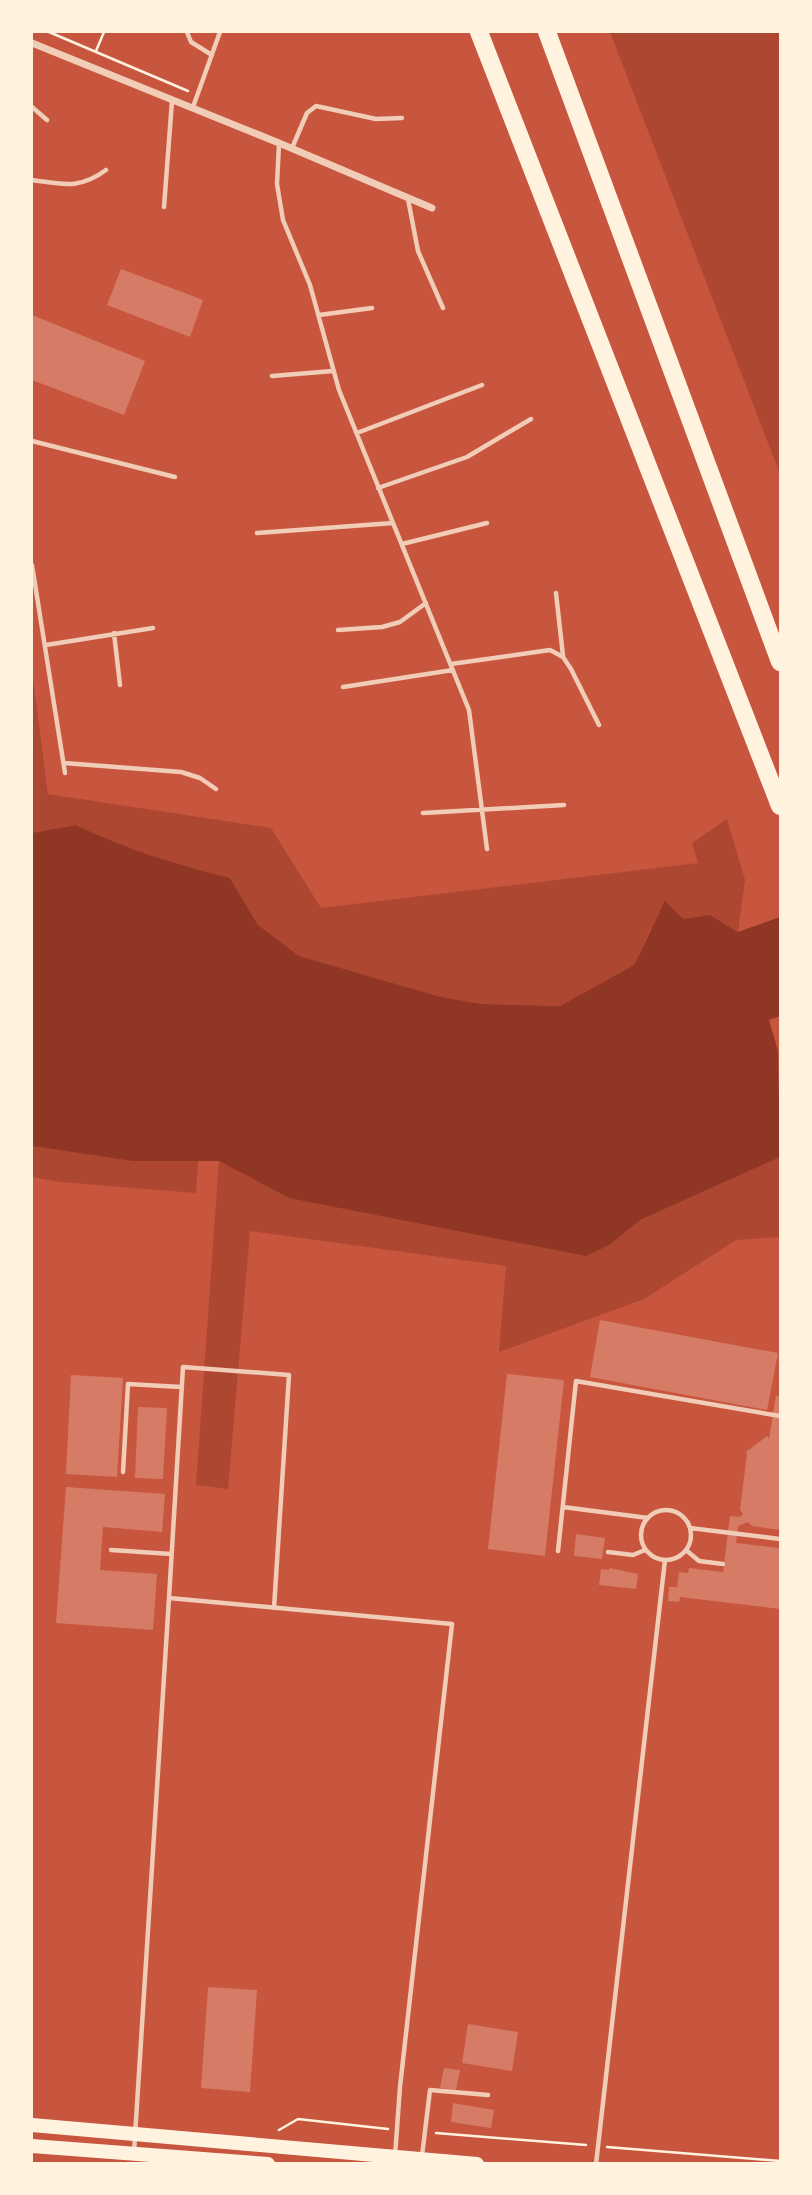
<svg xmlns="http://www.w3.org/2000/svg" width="812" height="2195" viewBox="0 0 812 2195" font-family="'Alegreya Sans',sans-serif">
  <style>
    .green { fill: #ae4732 }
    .water { fill: #8f3625 }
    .building { fill: #d67c66 }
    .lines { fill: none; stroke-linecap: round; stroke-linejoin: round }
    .path { stroke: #fff3e0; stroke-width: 2.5 }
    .service { stroke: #f1ccb7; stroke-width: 4.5 }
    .minor { stroke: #f1ccb7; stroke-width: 7 }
    .secondary { stroke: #fff3e0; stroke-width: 14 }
    .motorway { stroke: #fff3e0; stroke-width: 18 }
  </style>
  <rect width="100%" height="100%" fill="#c8553d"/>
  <path class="green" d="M 610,32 L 780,32 L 780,474 Z
    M 32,672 L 48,794 L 271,828 L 321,908 L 698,863 L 692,843 L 727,819 L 745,880 L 738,932 L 710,915 L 651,928 L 634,965 L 560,1006 L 482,1004 L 441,997 L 299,956 L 258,925 L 230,878 L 180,866 L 114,844 L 76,825 L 32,833 Z
    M 32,1146 L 132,1161 L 198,1161 L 196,1193 L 61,1182 L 32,1177 Z
    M 780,1157 L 780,1237 L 736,1240 L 644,1299 L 499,1352 L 506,1266 L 250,1231 L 228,1489 L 196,1485 L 219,1161 L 289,1198 L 611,1244 L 640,1220 Z"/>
  <path class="water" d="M 76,825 C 126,849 176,865 230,878 L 258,925 L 299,956 L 441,997 L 482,1004 L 560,1006 L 634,965 L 665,901 L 683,919 L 710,915 L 738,932 L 780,917 L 780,1016 L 769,1020 L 778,1051 L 780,1157 L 640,1220 L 611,1244 L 586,1256 L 289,1198 L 219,1161 L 132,1161 L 32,1146 L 32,833 Z"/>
  <path class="building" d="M 121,269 L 203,300 L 190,337 L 107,305 Z
    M 32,315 L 145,361 L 124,415 L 32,380 Z
    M 600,1320 L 778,1353 L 767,1410 L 590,1377 Z
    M 507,1374 L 564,1380 L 545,1556 L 488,1549 Z
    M 71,1375 L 123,1378 L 117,1477 L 66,1474 Z
    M 776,1396 L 780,1397 L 779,1434 L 780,1435 L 780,1530 L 752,1526 L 748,1522 L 738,1526 L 736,1543 L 780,1548 L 780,1609 L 680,1597 L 679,1602 L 668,1601 L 669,1587 L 677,1587 L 679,1572 L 688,1573 L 689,1568 L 723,1572 L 730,1516 L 740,1517 L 743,1514 L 740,1510 L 747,1454 L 746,1452 L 767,1436 L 769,1439 Z
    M 138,1407 L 167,1408 L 163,1479 L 135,1478 Z
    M 66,1487 L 165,1494 L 162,1532 L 103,1527 L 100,1570 L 157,1574 L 153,1630 L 56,1623 Z
    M 576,1534 L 605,1538 L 602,1559 L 574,1556 Z
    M 609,1568 L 638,1574 L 636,1589 L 599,1585 L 601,1569 L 609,1570 Z
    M 208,1987 L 257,1990 L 250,2092 L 201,2088 Z
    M 468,2024 L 518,2032 L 512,2071 L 462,2063 Z
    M 444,2068 L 460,2070 L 456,2090 L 440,2088 Z
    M 453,2103 L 494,2110 L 491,2128 L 451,2122 Z"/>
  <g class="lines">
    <path class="path" d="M 49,32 L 188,91
      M 96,51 L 104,32
      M 279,2130 L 298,2119 L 388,2129
      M 436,2133 L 586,2145
      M 607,2147 L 780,2161"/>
    <path class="service" d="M 187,32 L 191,42 L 212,55
      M 32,107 L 47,120
      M 193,107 L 220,32
      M 279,144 L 277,184 L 283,220 L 310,285 L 339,390 L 469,710 L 487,849
      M 292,148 L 307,113 L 316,106 L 376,119 L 402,118
      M 32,180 C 62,184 79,190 106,170
      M 408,199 L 418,251 L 443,308
      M 164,207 L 172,101
      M 319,315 L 372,308
      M 272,376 L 333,371
      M 357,433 L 482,385
      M 32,441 L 175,477
      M 378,488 L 467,457 L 531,419
      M 257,533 L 393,523
      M 402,544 L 487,523
      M 32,565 L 65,773
      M 556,593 L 563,656
      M 338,630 L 382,627 L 400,622 L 426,603
      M 114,633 L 120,685
      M 46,645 L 153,628
      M 451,664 L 550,650 L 563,657 L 571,669 L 599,725
      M 343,687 L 453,670
      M 64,763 L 181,772 L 200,778 L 216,789
      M 423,813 L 564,805
      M 123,1472 L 128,1384 L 181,1387
      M 563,1507 L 648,1518
      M641 1535a25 25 0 1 1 50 0a25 25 0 1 1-50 0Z
      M 690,1528 L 780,1539
      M 111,1550 L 171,1554
      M 686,1550 L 699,1561 L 723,1564
      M 558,1551 L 576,1381 L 780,1416
      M 608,1552 L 633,1555 L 645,1550
      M 169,1598 L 183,1367 L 289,1375 L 274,1608
      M 134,2152 L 169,1598 L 452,1624 L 400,2087 L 395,2156
      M 422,2156 L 430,2090 L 488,2095
      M 596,2164 L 665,1560"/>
    <path class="minor" d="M 32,43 L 279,143 L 432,208"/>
    <path class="secondary" d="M 32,2125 L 477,2164
      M 32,2146 L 268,2164"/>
    <path class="motorway" d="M 479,32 L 780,806
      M 547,32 L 780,662"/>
  </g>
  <rect width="812" height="2195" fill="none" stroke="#fff3e0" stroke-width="66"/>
</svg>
